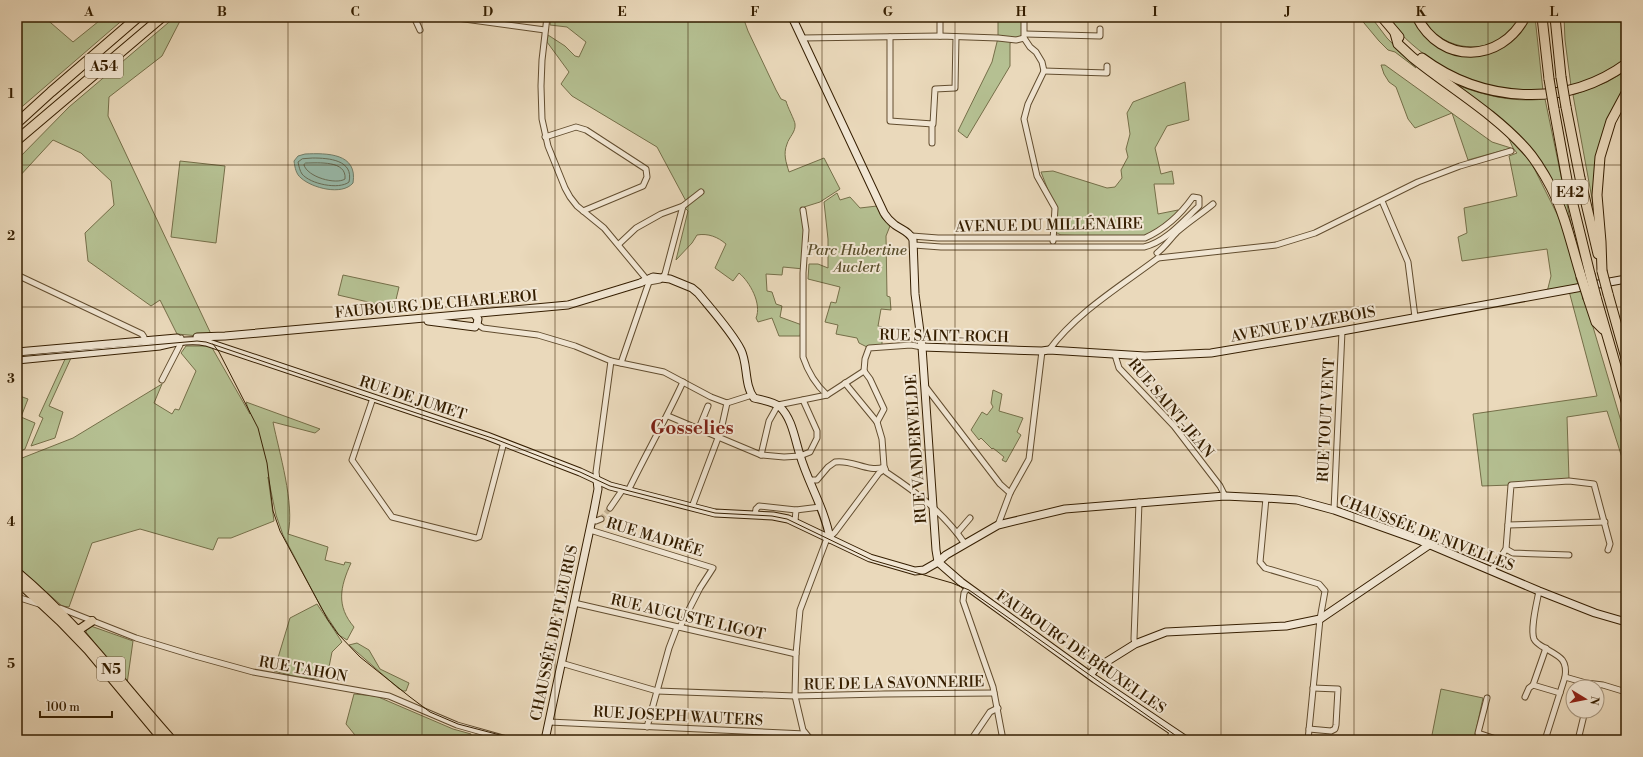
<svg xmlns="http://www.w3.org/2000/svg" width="1643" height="757" viewBox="0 0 1643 757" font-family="'Libre Bodoni',serif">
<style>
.green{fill:#b5c092;stroke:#756f49}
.water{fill:#98bbab;stroke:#707c67}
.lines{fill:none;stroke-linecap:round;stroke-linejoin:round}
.shore{stroke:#666c56;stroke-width:1}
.street-tunnel{stroke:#c6b496;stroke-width:5;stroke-dasharray:5 2.5;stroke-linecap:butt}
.street-casing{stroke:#624d2f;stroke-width:7}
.secondary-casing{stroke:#351e00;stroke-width:9}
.primary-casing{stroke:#351e00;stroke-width:10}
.highway-casing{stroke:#351e00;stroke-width:11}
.street{stroke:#f1e6d3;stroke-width:5}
.secondary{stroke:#f1e6d3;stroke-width:7}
.primary{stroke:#ead9bb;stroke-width:8}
.highway{stroke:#ead9bb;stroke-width:9}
.tram{stroke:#351e00;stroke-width:1}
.highway-bridge-casing{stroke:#351e00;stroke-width:11;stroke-linecap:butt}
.highway-bridge{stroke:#ead9bb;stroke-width:9}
.grid{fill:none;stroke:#351e00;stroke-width:1;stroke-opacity:0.55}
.labels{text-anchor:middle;stroke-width:4;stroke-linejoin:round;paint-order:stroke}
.shield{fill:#f1e6d3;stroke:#6d5a3f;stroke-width:1}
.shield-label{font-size:14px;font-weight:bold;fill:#351e00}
.street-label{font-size:15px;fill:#351e00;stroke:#f1e6d3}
.park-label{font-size:15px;font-style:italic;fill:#5b4f2c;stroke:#f1e6d3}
.district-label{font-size:19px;font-weight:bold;fill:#7a1f14;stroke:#f1e6d3}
.neatline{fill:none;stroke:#351e00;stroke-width:1.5}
.grid-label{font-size:13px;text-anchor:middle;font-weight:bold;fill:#351e00}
</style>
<rect width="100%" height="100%" fill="#ead9bb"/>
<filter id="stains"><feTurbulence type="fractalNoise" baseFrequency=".005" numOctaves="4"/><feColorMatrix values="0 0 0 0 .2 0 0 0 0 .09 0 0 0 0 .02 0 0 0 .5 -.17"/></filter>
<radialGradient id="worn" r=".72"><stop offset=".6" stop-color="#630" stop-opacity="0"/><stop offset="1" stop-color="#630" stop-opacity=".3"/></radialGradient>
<g class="green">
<polygon points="17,17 44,17 73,42 104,17 126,17 17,111"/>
<polygon points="175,17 194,17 180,21 162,56 109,97 108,116 211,334 210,337 177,334 160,300 151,306 88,261 85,233 114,205 111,181 81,153 53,140 17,179 17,160 69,107"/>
<path d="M551,17H743L748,31L776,90L781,99L786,101C787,106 795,121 795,124C796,132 789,137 787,144C783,154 786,162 789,172L824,158L840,189L820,202L804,207L805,224L804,269L783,267L782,275L766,274L767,291L772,292L776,304L782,306L780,317L802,325L800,336H779L772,318L758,322L756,318C762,304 750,282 739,273L733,281L715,268L726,244C718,237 708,233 697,235L692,243L676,260L688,211L683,206L687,203L657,147L572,96L561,84L569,72L547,42L548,35L565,46L575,56L579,57L586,42L567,27L550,25Z"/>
<polygon points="998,17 1024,17 1024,38 1010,43 1010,66 967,138 958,131 992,62 998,38"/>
<polygon points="1359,17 1371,17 1387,38 1416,68 1395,52 1388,50 1379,41"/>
<path d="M1386,17H1415L1434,42L1491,52L1528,17H1535L1543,91C1532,91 1520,92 1509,90C1458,80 1419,58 1386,17Z"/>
<path d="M1422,17H1520C1516,23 1512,30 1507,34C1481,57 1438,48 1422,17Z"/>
<polygon points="1564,17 1626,17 1626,60 1601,75 1571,86 1565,40"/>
<polygon points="1381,65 1385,65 1492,142 1511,148 1468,160 1452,113 1415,128 1408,119 1396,87 1389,82 1384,74"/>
<polygon points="1626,71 1626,89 1606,126 1595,215 1573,95 1607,82"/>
<path d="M1447,81C1478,94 1510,103 1545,99L1575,243L1546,172Z"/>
<polygon points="1185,82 1189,120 1167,126 1155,148 1161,174 1172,171 1174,184 1154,184 1158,214 1178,210 1176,217 1142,238 1061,235 1055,232 1055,208 1041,172 1053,171 1107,188 1115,187 1122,178 1121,170 1128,157 1126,149 1130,134 1127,113 1133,102"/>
<polygon points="1509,139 1531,162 1564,228 1577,267 1576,279 1579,286 1547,292 1551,276 1547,249 1462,261 1458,237 1467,233 1464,208 1517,196 1509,156 1517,153 1513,148"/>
<polygon points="180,161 225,166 216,243 171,237"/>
<polygon points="837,193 840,200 850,197 860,208 877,206 882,218 890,226 886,236 887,296 890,297 891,310 881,309 878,326 882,327 882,346 869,348 859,343 857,338 836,334 838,325 825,322 831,302 836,303 840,287 808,279 809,264 818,264 828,268 828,239 824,202"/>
<polygon points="343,275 399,287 394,308 338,295"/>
<polygon points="1581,290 1585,300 1626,438 1626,470 1607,411 1567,417 1569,479 1511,485 1482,486 1473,414 1597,396 1569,291"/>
<path d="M186,346H211L250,414L246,402L320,429L315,433L273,422C279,452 295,504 288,534L328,547L325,560L344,565L345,562L351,563C340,587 336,606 354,627L347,640L339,635L322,609L283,535L276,515L268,477L274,521L231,538H218L213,550L140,529L92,543L69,607L62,606L17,566V460L73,438L162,384L154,403L172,414L175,409L179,410L196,371L181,353Z"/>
<polygon points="66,357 71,358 49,406 63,412 55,438 31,446 43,418 39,416"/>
<polygon points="993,390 1002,394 999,411 1023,418 1017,432 1021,435 1006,462 1002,460 1004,457 993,448 992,449 981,438 979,440 971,430 982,412 987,415 993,407 991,403"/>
<polygon points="17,395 28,399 21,417 35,423 25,449 17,453"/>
<polygon points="317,604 342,642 332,652 329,667 319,679 297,677 274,671 290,618"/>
<polygon points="88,625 133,641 127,684 86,632"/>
<polygon points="357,643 369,650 380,669 409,683 406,691 403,691 398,688 349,645"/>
<polygon points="1441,689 1483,698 1474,740 1431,740"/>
<polygon points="354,694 376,696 453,729 471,734 470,740 359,740 346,724"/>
</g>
<path class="water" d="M305,154C327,153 358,153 353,183C342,196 312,188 301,178C296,174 295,168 294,161L298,156Z"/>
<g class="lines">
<g class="shore">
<path d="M313,158C329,158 354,160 349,182C339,190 310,184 302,174C300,171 299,167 298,162L302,159Z"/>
<path d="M306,163C318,163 347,160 345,179C336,185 307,177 304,165Z"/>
</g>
<polyline class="street-tunnel" points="601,519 610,508"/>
<defs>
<g id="street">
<polyline points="414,17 420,30"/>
<polyline points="450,17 545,30"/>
<polyline points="547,17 542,60 541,86 542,119 548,146 565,188 570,197 577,206 604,228 648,281"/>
<polyline points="1024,17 1024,38 1030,47 1036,52 1042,62 1044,71"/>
<polyline points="1025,34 1100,36 1100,29"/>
<polyline points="940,36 940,17"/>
<polyline points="890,37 890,121 933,124 935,89 955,88 956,37"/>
<polyline points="802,38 940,36 998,38 1016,40 1024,38"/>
<polyline points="1044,71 1028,104 1024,119 1037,176 1055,208 1053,241"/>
<polyline points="1044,71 1107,73 1107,66"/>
<polyline points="545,137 576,127 586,130 646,169 647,177 643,186 583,211"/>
<polyline points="932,143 932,124"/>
<polyline points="1382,201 1408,262 1415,317"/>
<path d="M803,210L806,230L803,273V357C808,372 815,384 827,395"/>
<path d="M912,236L938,238H1145C1165,229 1181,214 1193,197L1199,198V206C1183,221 1166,242 1144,247H941L914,245"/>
<polyline points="619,244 636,228 661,214 683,206 701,192"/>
<path d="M1157,253C1165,247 1170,239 1177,232C1188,222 1201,214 1213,204"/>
<polyline points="1158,258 1276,245 1315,233 1418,182 1460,166 1511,151"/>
<polyline points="17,275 142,334 144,337 145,344"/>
<polyline points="649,282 660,280 665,274 683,206"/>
<polyline points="477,324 483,328 538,335 575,346 611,361 664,372 711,397 727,403"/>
<path d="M1049,350C1077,312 1121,286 1158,258"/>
<polyline points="1115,355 1119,368 1174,426 1220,486 1225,496"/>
<polyline points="621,363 649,282"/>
<polyline points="864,371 865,359 869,348 911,345 922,347"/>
<polyline points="864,371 870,379 884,409 877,422"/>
<polyline points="162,380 180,345 181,338"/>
<path d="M845,383L877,422L882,439L884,466L886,472C916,492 944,513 965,544"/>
<polyline points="925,386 1000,484 1010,493"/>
<polyline points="373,398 352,460 392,517 476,538 479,537 504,442"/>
<polyline points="727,403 752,395"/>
<polyline points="668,416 761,455 784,457 800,456 810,452 817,438 817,431 803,400"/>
<polyline points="699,428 708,406"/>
<polyline points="761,455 769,421 778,405 827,395 864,371"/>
<polyline points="597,480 596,472 611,361"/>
<path d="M810,480H817L828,467L835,462C852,459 868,473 884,467"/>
<path d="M628,491C646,454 666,419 683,382"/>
<polyline points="1266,498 1260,562 1265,568 1319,584 1325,591 1320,619 1308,740"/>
<polyline points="692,507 721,430 727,403"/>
<polyline points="610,508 623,489"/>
<polyline points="796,510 820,507"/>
<polyline points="1334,510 1342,331"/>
<polyline points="755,515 756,509 759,506 796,510 795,521"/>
<polyline points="592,520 596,521 601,519"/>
<polyline points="998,525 1010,493 1029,459 1042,351"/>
<polyline points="1508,525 1605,522"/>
<polyline points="590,530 713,568 700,588 680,627"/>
<polyline points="957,533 970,518"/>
<polyline points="1506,549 1513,553 1569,555"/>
<polyline points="1491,571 1506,549 1511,485 1569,481 1594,484 1610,544 1608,550"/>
<polyline points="968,587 964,593 963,601 993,687 1003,740"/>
<path d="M1539,591C1537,602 1530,629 1534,639C1536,643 1540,645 1543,647C1558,656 1568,658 1565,677L1545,740"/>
<polyline points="17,597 39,604"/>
<polyline points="574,603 796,654"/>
<polyline points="60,608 136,638 195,656 253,672 389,696 457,725 510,740"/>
<polyline points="1135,644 1134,639 1139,502"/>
<polyline points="1546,648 1533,685 1560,693"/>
<polyline points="561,663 657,691 795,696 883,694 994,693"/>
<polyline points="1565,677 1586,683 1603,685 1626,692"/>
<polyline points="1525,697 1529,688 1533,685"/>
<polyline points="1487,698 1478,733 1499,740"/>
<polyline points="549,722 805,734"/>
<polyline points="647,727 669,648 677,627"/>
<polyline points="1309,729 1331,731 1335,729 1336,725 1338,689 1313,688"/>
<polyline points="1546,737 1556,740"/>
<polyline points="811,740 803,730 795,696 796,654 800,610 826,541 835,532 879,473 885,469"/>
<polyline points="971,740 990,712 998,708"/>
<polyline points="1169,740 1172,732"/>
<polyline points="1578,740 1585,711"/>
</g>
<g id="secondary">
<path d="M792,17L884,213C887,218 891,222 895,225C902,230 910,232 913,240L915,294L922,347L936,550L938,562L961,582L1095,679L1186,740"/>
<polyline points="428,321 475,327 477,324 478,319 475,315"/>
<path d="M197,337L225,336L568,305L640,283L653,277L670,279L692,288L698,293C711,309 732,332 741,350C748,364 744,385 754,398C762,400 775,402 780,407C792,418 795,440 800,455C808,483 825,509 830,539"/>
<polyline points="922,347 1042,351 1049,350 1145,356 1211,353 1342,331 1626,279"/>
<polyline points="17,352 177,338"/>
<path d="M17,360L160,346C174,342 192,339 206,342L487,436L580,472L610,486L715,513L773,516L788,519L870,558L915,571L924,570L938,562L946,555L965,544L998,525L1065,509L1225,496L1266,498L1297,500L1334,510L1421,541L1539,591L1595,613L1626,622"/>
<polyline points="1090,675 1095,669 1135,644 1166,632 1286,626 1320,619 1429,545"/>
<polyline points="545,740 594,510 598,489 597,480"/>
</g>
<g id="primary">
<path d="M17,572C76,621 121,683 172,740"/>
<polyline points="17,581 60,621 88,650 163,740"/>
<polyline points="73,629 80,629 92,621"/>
</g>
<g id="highway">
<polyline points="1382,17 1399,37"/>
<path d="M1417,17C1441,65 1501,63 1525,17"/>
<polyline points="1542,17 1549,79"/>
<polyline points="1555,17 1561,77"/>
<path d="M1395,33L1398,44L1412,57C1449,87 1494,113 1526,149C1536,160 1544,174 1551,187C1565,214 1572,247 1581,276"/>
<path d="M1422,58C1481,102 1564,109 1626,64"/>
<polyline points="1566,107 1580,178 1598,254"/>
<polyline points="1554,109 1567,180 1590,274"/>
<polyline points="17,123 51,92 138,17"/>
<polyline points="17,140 162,17"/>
<polyline points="1602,271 1601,242 1597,195 1600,157 1611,121 1626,93"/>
<polyline points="1608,294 1626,358"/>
<polyline points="1596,297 1626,401"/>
<polyline points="1588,298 1596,322 1603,329"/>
</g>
</defs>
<use href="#street" class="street-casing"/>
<use href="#secondary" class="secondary-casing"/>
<use href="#primary" class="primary-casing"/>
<use href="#highway" class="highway-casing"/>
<use href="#street" class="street"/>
<use href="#secondary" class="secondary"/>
<use href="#primary" class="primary"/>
<use href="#highway" class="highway"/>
<g class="tram">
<polyline points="213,344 219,352 258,428 267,463 273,511 280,531 328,620 338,634 360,657 410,697 430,712 458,724 519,740"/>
<polyline points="17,357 197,341 206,342 359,394 495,439 580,472 610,486 715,513 772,516 787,519 872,560 952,583 969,590 1182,740"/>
</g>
<defs>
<g id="highway-bridge">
<polyline points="1561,77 1566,107"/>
<polyline points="1549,79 1554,109"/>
<polyline points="1602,271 1608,294"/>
<polyline points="1590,274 1596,297"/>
<polyline points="1581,276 1588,298"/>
</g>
</defs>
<use href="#highway-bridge" class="highway-bridge-casing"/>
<use href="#highway-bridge" class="highway-bridge"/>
</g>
<path class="grid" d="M155,17V740M288,17V740M422,17V740M555,17V740M688,17V740M822,17V740M955,17V740M1088,17V740M1221,17V740M1354,17V740M1488,17V740M17,165H1626M17,307H1626M17,450H1626M17,592H1626"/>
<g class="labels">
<g class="shield">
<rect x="85" y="54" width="38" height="24" rx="3"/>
<rect x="1552" y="180" width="36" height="24" rx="3"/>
<rect x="97" y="657" width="28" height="24" rx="3"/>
</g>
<g class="shield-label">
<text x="104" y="71">A54</text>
<text x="1570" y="197">E42</text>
<text x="111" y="674">N5</text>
</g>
<g class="street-label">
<text transform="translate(1049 225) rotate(-1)" y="5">AVENUE DU MILLÉNAIRE</text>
<text transform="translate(436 304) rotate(-5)" y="5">FAUBOURG DE CHARLEROI</text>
<text transform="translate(1303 324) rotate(-10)" y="5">AVENUE D'AZEBOIS</text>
<text transform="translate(944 336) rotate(1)" y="5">RUE SAINT-ROCH</text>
<text transform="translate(413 398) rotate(18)" y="5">RUE DE JUMET</text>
<text transform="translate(1171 408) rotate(50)" y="5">RUE SAINT-JEAN</text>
<text transform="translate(1326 420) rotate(-87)" y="5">RUE TOUT VENT</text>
<text transform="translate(916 449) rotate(-94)" y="5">RUE VANDERVELDE</text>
<text transform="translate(1427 533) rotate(21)" y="5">CHAUSSÉE DE NIVELLES</text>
<text transform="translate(655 537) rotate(17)" y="5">RUE MADRÉE</text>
<text transform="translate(688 617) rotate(13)" y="5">RUE AUGUSTE LIGOT</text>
<text transform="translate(554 633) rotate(-78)" y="5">CHAUSSÉE DE FLEURUS</text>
<text transform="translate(1081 652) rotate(35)" y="5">FAUBOURG DE BRUXELLES</text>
<text transform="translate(303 669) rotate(10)" y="5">RUE TAHON</text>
<text transform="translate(894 683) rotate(-1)" y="5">RUE DE LA SAVONNERIE</text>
<text transform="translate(678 716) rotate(3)" y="5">RUE JOSEPH WAUTERS</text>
</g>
<g class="park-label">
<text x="857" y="255">Parc Hubertine<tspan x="857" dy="17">Auclert</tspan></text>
</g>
<g class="district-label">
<text x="692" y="434">Gosselies</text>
</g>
</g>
<rect width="1643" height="757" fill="none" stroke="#ead9bb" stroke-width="44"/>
<g transform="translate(1585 699) rotate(100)"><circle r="19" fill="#f1e6d3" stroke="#a6967f"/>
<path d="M0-3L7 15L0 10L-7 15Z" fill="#8f2418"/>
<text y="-6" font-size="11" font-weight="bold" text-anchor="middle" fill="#351e00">N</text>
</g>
<path d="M40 711v6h72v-6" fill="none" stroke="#351e00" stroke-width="2"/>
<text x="46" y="711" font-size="12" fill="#351e00" stroke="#f1e6d3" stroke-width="3" paint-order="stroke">100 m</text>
<rect x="22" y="22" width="1599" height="713" class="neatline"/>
<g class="grid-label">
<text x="89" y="16">A</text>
<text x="222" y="16">B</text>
<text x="355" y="16">C</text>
<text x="488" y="16">D</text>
<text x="622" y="16">E</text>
<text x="755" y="16">F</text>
<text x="888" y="16">G</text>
<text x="1021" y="16">H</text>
<text x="1155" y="16">I</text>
<text x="1288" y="16">J</text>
<text x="1421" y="16">K</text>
<text x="1554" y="16">L</text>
<text x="11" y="98">1</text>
<text x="11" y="240">2</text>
<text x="11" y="383">3</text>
<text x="11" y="526">4</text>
<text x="11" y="668">5</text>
</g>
<rect width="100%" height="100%" filter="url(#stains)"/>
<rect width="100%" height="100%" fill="url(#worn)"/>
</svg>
